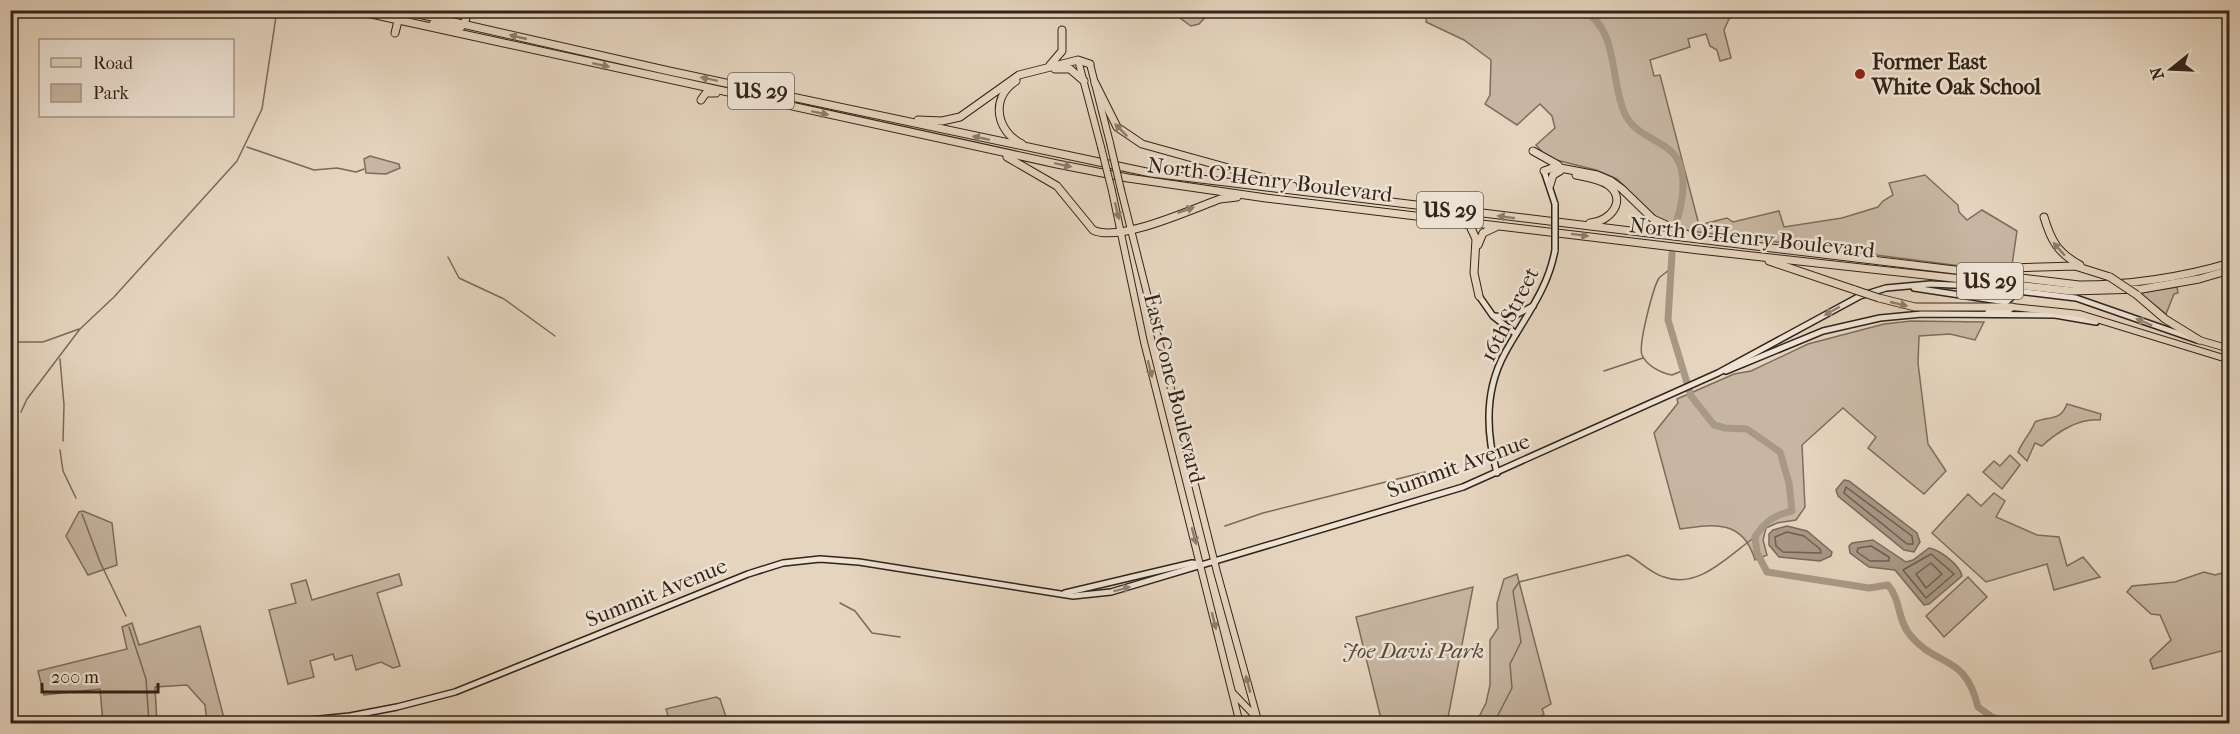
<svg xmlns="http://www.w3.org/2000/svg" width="2240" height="734" viewBox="0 0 2240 734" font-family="'IM FELL French Canon',serif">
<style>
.green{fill:#c7b6a2;stroke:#7c6d5d;stroke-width:1.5}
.water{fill:#a89886;stroke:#796a5a;stroke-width:1.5}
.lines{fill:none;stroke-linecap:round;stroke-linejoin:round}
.shore{stroke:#6d5e4f;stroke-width:1.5}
.stream{stroke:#796a5a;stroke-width:1.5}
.river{stroke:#a89886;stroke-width:7}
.secondary-casing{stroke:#322418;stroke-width:8}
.primary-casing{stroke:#322418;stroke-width:8}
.highway-casing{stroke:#322418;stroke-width:9}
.secondary{stroke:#eee3d5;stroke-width:5}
.primary{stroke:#e5d4be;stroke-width:6}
.highway{stroke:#e5d4be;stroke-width:7}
.secondary-bridge-casing{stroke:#322418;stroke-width:8;stroke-linecap:butt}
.primary-bridge-casing{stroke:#322418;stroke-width:8;stroke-linecap:butt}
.highway-bridge-casing{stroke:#322418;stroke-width:9;stroke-linecap:butt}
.secondary-bridge{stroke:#eee3d5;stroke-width:5}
.primary-bridge{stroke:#e5d4be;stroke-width:6}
.highway-bridge{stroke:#e5d4be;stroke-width:7}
.oneway{fill:#8c7c6b}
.oneway2{fill:#908476}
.poi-dot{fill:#8f2418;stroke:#eee3d5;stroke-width:2}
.labels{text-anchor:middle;stroke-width:5;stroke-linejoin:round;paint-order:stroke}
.shield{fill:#eee3d5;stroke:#6a5d51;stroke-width:1.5}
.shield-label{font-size:21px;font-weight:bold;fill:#322418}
.poi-label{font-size:22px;font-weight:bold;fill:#322418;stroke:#eee3d5;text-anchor:start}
.street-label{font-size:22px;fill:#322418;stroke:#eee3d5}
.park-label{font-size:22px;font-style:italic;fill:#57483a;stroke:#eee3d5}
</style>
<rect width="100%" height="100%" fill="#e5d4be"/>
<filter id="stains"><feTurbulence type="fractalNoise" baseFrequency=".00333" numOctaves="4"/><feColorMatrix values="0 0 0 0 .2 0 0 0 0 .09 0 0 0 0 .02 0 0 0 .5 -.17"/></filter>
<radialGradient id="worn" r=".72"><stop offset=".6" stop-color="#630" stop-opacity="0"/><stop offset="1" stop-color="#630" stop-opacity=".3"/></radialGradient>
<g class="green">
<polygon points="1427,10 1733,11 1735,15 1729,19 1724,30 1731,58 1720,61 1717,50 1710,46 1706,34 1688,39 1690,47 1650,60 1654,76 1660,75 1699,225 1727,218 1733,222 1779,211 1784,227 1842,218 1878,207 1883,201 1893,195 1889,183 1925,175 1958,205 1959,212 1967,220 1982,210 2017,231 2012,265 1961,266 1683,230 1652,215 1617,179 1596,170 1548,158 1536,145 1555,128 1552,116 1540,104 1517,125 1485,104 1490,95 1491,60 1464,40 1426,22"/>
<polygon points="1170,11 1211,11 1199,24 1191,26"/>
<polygon points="370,156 399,164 400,168 386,174 366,173 364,159"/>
<polygon points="2177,287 2178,293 2174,294 2166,314 2139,293"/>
<path d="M1911,321L1984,322L1975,340L1950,334L1919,336L1918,363L1928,444L1946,471L1924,494L1868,448L1876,437L1843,408L1802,445L1805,507L1796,520L1777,523L1766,528L1763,540L1767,555L1755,560C1743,519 1714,524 1680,529L1654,433L1678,403L1677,399L1734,374L1751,371L1808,344L1884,324Z"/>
<path d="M2067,404L2101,414L2100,420C2079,418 2057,432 2042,446L2035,443L2027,461L2018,452C2023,440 2031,433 2035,422C2049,416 2061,421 2067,404Z"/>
<polygon points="2010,455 2020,465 2002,489 1983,472 1994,461 2000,466"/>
<polygon points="1994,493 2005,501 1996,517 2037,535 2059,537 2067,566 2083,557 2100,577 2054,590 2047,564 1986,582 1932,533 1968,494 1981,506"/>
<polygon points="83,511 112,523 117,565 88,575 66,536 79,512"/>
<polygon points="2229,571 2229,649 2153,669 2150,660 2171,640 2160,615 2151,614 2127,592 2132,586 2175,582 2204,572 2215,575"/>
<polygon points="399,574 402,585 377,593 400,666 393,668 381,662 356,670 352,655 335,660 333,654 310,661 314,677 288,684 269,610 296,603 291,584 306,580 312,600"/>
<polygon points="1517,574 1551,704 1542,709 1544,714 1531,723 1476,723 1486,703 1490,685 1490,640 1498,628 1497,603 1504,579"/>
<polygon points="1968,577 1987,597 1944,637 1926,616"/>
<polygon points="1473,587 1447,723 1382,723 1356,617"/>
<polygon points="132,623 139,645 200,626 225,722 207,723 205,705 187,685 155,687 157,723 103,723 100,689 44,695 38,671 127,649 122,627"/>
<polygon points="716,697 720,699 728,723 670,722 666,709"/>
</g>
<g class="water">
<polygon points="1844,480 1849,481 1917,533 1920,542 1914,552 1904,550 1838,496 1836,490"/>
<polygon points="1787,526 1807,531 1832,552 1831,556 1820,561 1779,557 1769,545 1769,534 1773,530"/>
<path d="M1873,540L1906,562L1913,560L1929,548C1940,550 1960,565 1962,576L1929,604L1924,605L1895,570L1869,567L1850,553L1849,546L1852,543Z"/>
</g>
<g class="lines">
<g class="shore">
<polygon points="1846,487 1912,536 1913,544 1907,544 1844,493"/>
<polygon points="1787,532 1804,536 1820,549 1821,553 1783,552 1776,546 1775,537"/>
<polygon points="1871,546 1889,557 1889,561 1870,561 1857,552 1858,548"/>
<polygon points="1931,554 1954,574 1926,598 1903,570"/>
<polygon points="1931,563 1942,574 1926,588 1916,574"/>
</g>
<g class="stream">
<polyline points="247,147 314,170 337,168 356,172 364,169"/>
<polyline points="448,257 459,278 504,299 555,336"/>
<path d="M1670,269C1667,272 1662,275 1659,278C1653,288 1638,345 1642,355C1647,366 1661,373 1672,375L1682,371"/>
<polyline points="10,342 43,342 79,329"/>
<polyline points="60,359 64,405 63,441"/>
<polyline points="1604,371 1643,358"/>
<polyline points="21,412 27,399 80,329 114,297 237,161 262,109 277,10"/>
<polyline points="60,450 63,471 76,498"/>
<polyline points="82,514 100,562 126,616"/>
<polyline points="1225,526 1263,513 1425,472"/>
<polyline points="840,603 855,611 872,633 900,637"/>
<polyline points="129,627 146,679 149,723"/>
<path d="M1500,724L1497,717L1512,688L1510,664L1521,642L1513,591L1519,582L1628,555C1640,561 1650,573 1664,577C1699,590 1729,555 1755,537"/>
</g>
<g class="river">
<polyline points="1515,10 1555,13 1559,10"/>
<path d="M1582,10C1620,29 1609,82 1626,116C1639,141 1674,140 1681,168C1686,189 1681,207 1675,227"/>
<path d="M1672,254L1668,320L1691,396L1714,425L1725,428L1747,429L1780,452L1789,483L1792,511C1774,515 1765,522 1755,537L1757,553L1767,572L1869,588L1888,585C1901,600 1897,619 1910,635C1937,668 1965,653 1978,707L1992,717L2011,724"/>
</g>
<defs>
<g id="secondary">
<polyline points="1544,171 1555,204"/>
<polyline points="1914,288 2006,302 2014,295"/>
<polyline points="1479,296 1493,316 1516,334"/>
<polyline points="1988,312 2008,312 2012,307"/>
<polyline points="1495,316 1510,318 1533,306"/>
<polyline points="1726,371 1823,331 1880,318 1922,314 2055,315 2096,322"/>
<path d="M1497,473C1486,433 1484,391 1505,353C1524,318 1548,290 1555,250"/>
<polyline points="1065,593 1192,563 1201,564"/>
<polyline points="269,724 350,716 397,707 455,692 748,574 783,563 820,559 859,562 1073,596 1111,592 1463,487 1718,373 1860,296 1886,288 1930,284 1976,286 2076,298 2197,340"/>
</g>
<g id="primary">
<polyline points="1078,60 1101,147"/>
<polyline points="1090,64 1110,143"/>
<polyline points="1121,190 1217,572 1259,724"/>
<polyline points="1112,191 1144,342 1240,724"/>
<polyline points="2012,307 2080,314 2230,360"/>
<polyline points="2199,340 2230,349"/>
<polyline points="1232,692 1254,715"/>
</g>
<g id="highway">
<polyline points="353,10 1057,164 1128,178 1266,198 1699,250 2071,291 2142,289 2199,279 2230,270"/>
<path d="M401,10L669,71L1151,173L2079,285C2131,285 2179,278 2230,263"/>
<polyline points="433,24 461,27"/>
<polyline points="464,24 468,12"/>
<polyline points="395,33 398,21"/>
<polyline points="1050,65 1062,51 1062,30"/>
<polyline points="1055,69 1070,69 1084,81"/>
<path d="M1016,81C990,98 996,131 1022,144"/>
<polyline points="1095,83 1117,127 1142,144 1293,186"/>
<polyline points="701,100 706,93 716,93"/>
<polyline points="918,120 942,121 960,117 1019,75 1078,60 1090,64"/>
<polyline points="1533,151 1558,165"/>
<path d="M1007,157L1057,186L1093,230C1119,243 1192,209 1220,199L1237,197"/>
<polyline points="1544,171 1555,167 1597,175 1611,181 1622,189 1653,219 1688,235"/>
<path d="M1576,175C1586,177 1600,179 1608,185C1628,200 1610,222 1590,223"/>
<polyline points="1550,185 1553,175 1560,171"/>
<path d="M2044,217C2051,241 2058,253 2080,265"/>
<polyline points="1462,222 1470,226 1476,239 1474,273 1479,296"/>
<polyline points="1478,245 1483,233 1496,227"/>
<polyline points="1769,261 1855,290"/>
<polyline points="1981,269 2075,266 2110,277"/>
<polyline points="2137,295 2165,319 2199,340"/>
<polyline points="1879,298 1915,307 2012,307"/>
</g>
</defs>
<use href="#secondary" class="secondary-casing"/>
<use href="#primary" class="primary-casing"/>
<use href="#highway" class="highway-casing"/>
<use href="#secondary" class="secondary"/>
<use href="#primary" class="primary"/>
<use href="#highway" class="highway"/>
<defs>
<polyline id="secondary-bridge" points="1555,204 1555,250"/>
<g id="primary-bridge">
<polyline points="1110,143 1121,190"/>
<polyline points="1101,147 1112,191"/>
</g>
<g id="highway-bridge">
<polyline points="2110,277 2137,295"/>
<polyline points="1855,290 1879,298"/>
</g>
</defs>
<use href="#secondary-bridge" class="secondary-bridge-casing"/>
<use href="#primary-bridge" class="primary-bridge-casing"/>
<use href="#highway-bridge" class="highway-bridge-casing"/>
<use href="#secondary-bridge" class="secondary-bridge"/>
<use href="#primary-bridge" class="primary-bridge"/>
<use href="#highway-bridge" class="highway-bridge"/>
</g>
<defs><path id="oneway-solid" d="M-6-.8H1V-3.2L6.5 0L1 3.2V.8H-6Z" transform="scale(1.5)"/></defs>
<g class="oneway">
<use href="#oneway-solid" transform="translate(518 37) rotate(-167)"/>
<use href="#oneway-solid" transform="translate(601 65) rotate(12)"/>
<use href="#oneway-solid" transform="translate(709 79) rotate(-168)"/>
<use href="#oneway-solid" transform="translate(820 113) rotate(12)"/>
<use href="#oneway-solid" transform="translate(1121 130) rotate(-134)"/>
<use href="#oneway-solid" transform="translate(981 138) rotate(-168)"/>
<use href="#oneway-solid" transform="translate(1063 165) rotate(12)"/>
<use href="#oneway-solid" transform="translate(1186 210) rotate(-19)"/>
<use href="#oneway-solid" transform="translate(1117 211) rotate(77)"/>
<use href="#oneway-solid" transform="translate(1506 217) rotate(-173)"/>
<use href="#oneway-solid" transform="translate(1580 235) rotate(7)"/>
<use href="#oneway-solid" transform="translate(2059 249) rotate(-131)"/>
<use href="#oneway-solid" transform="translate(1899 304) rotate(13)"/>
<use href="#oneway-solid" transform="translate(1150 369) rotate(76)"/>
<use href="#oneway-solid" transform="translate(1194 536) rotate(75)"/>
<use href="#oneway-solid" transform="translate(1214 621) rotate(76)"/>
<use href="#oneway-solid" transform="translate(1248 684) rotate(-105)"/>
</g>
<g class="oneway2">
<use href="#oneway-solid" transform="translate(1832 311) rotate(151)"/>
<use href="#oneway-solid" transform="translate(2144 322) rotate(-157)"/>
<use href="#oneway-solid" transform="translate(1122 589) rotate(-15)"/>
</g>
<circle class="poi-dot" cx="1860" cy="74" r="6"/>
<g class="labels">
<g class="shield">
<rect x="728" y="73" width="66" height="36" rx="4.5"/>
<rect x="1417" y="192" width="66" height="36" rx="4.5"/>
<rect x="1957" y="263" width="66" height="36" rx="4.5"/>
</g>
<g class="shield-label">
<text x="761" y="98">US 29</text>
<text x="1450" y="217">US 29</text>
<text x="1990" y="288">US 29</text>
</g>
<g class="poi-label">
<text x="1872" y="69">Former East<tspan x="1872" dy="25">White Oak School</tspan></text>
</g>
<g class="street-label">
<text transform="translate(1270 179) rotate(7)" y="8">North O'Henry Boulevard</text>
<text transform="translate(1752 237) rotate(6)" y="8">North O'Henry Boulevard</text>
<text transform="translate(1509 314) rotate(-63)" y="8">16th Street</text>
<text transform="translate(1175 388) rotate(76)" y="8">East Cone Boulevard</text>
<text transform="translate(1458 465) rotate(-20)" y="8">Summit Avenue</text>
<text transform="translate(656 592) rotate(-22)" y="8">Summit Avenue</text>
</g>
<g class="park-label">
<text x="1413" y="658">Joe Davis Park</text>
</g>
</g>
<rect width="2240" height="734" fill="none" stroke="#e5d4be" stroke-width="36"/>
<rect x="12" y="12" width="2216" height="710" fill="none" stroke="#322418" stroke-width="3"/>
<rect x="18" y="18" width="2204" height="698" fill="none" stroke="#322418" stroke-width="1.5"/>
<rect x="39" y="39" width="195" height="78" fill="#eee3d5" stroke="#a39789" stroke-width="1.5"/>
<rect x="51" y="58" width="30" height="9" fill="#e5d4be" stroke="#a39789" stroke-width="1.5"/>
<text x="93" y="69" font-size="18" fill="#322418">Road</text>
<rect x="51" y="84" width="30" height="18" fill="#c7b6a2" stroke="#a39789" stroke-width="1.5"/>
<text x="93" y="99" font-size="18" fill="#322418">Park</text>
<g transform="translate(2171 69) rotate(252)" stroke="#eee3d5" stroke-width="4.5" paint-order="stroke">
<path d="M0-4.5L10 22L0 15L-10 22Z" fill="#322418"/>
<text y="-9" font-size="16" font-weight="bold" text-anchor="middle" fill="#322418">N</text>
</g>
<path d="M42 683v9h116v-9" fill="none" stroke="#322418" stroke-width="3"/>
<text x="51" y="683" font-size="18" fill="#322418" stroke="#eee3d5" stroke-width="4.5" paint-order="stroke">200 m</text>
<rect width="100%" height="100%" filter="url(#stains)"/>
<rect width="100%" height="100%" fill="url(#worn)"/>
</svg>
